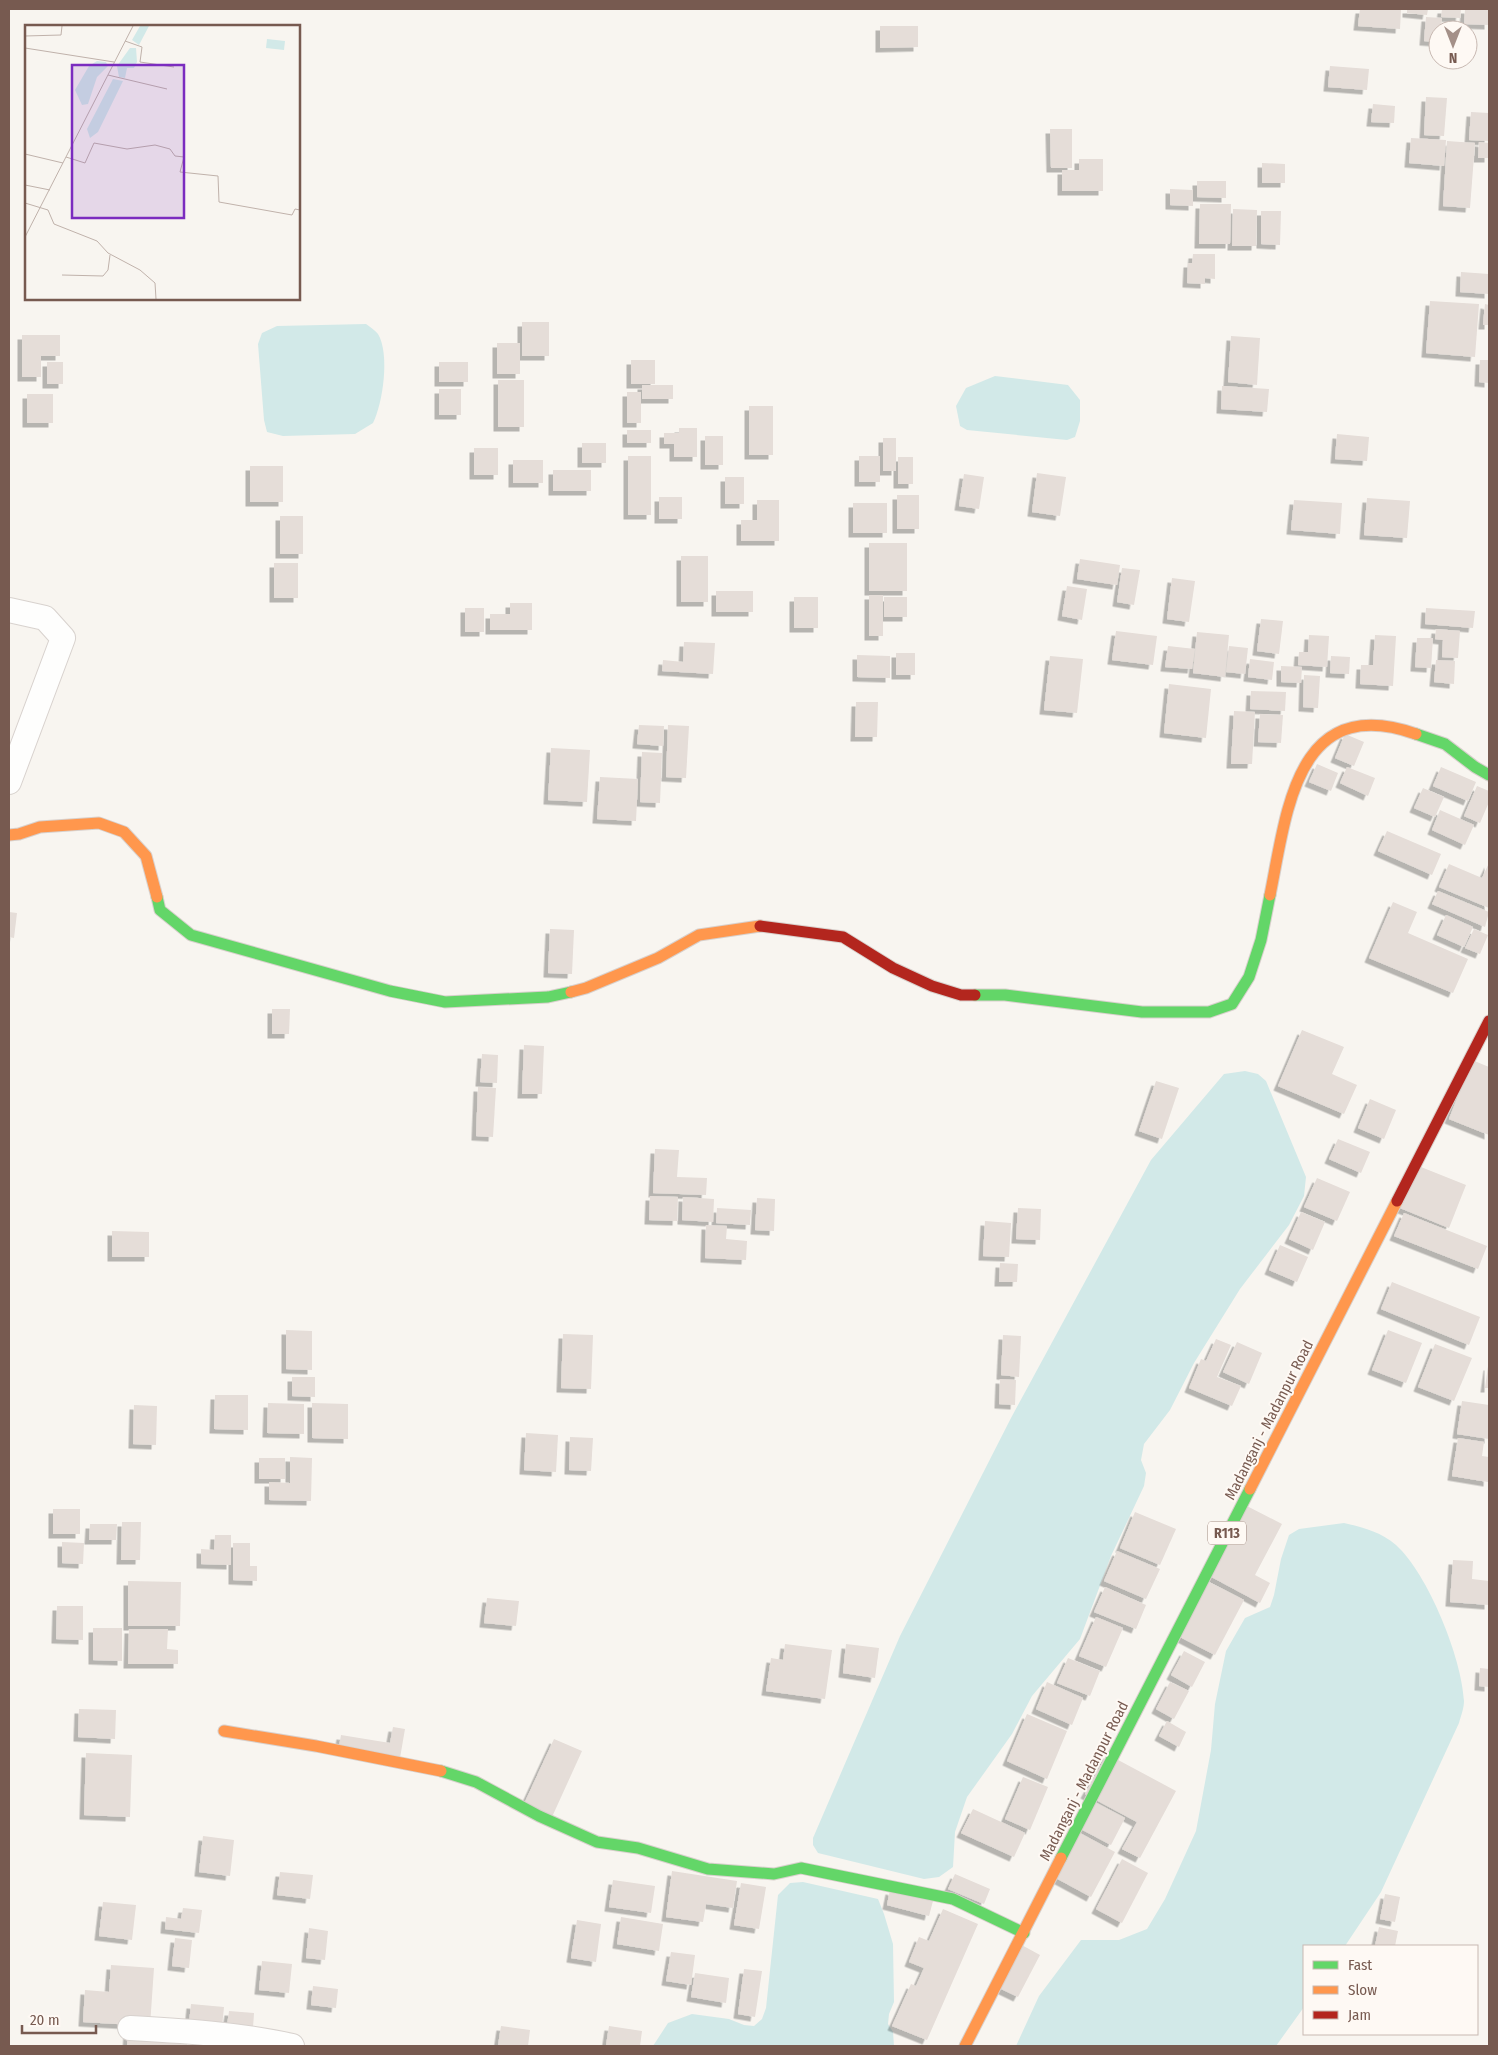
<svg xmlns="http://www.w3.org/2000/svg" width="1498" height="2055" viewBox="0 0 1498 2055" font-family="'Fira Sans Condensed',sans-serif">
<style>
.water{fill:#d2e9e8}
.building{fill:#e5ddd8;filter:url(#shadow)}
.lines{fill:none;stroke-linecap:round;stroke-linejoin:round}
.street-casing{stroke:#d8d2ce;stroke-width:26}
.fast-casing{stroke:#d8d0cc;stroke-width:13}
.slow-casing{stroke:#d8d0cc;stroke-width:13}
.jam-casing{stroke:#d8d0cc;stroke-width:13}
.street{stroke:#fefefd;stroke-width:24}
.fast{stroke:#63d668;stroke-width:11}
.slow{stroke:#ff974d;stroke-width:11}
.jam{stroke:#b3261e;stroke-width:11}
.labels{text-anchor:middle;stroke-width:4;stroke-linejoin:round;paint-order:stroke}
.shield{fill:#fef9f4;stroke:#a08a81;stroke-width:1}
.shield-label{font-size:14px;font-weight:bold;fill:#775a50}
.street-label{font-size:15px;fill:#775a50;stroke:#fef9f4}
.inset-road{fill:none;stroke:#c0b2ab;stroke-width:1}
.view{fill:#7b2cbf;fill-opacity:0.15;stroke:#7b2cbf;stroke-width:2.5}
.inset-edge{fill:none;stroke:#775a50;stroke-width:2.5}
</style>
<defs>
<filter id="shadow"><feDropShadow dx="-4.5" dy="4.5" stdDeviation="0" flood-color="#0004"/></filter>
</defs>
<rect width="100%" height="100%" fill="#f8f5f0"/>
<g class="water">
<path d="M366,324C370,327 375,330 378,334C390,354 383,403 373,423L355,434L283,436L267,432L264,420L258,344L262,333L277,326Z"/>
<polygon points="995,376 1068,385 1080,400 1080,421 1075,437 1067,440 967,430 960,426 956,406 966,388"/>
<polygon points="1245,1071 1258,1074 1266,1081 1306,1177 1304,1196 1289,1225 1240,1289 1194,1363 1170,1410 1144,1444 1141,1460 1146,1473 1144,1486 1111,1556 1080,1639 1032,1696 1012,1734 967,1797 955,1832 953,1867 939,1877 924,1879 818,1853 813,1845 813,1838 900,1636 1011,1418 1151,1160 1224,1074"/>
<path d="M1344,1523C1362,1527 1381,1532 1396,1545C1428,1574 1462,1658 1464,1701C1464,1708 1461,1716 1459,1723L1381,1892L1345,1946H1304V2007L1276,2046H1016L1039,1996L1081,1940H1119L1147,1929L1165,1899L1196,1831L1211,1750L1215,1704L1226,1651L1245,1618L1270,1607L1274,1595L1281,1559L1289,1535L1299,1529Z"/>
<polygon points="803,1882 878,1899 884,1914 893,1944 894,2002 889,2014 888,2024 893,2032 894,2046 653,2046 668,2023 692,2014 729,2019 744,2025 754,2026 762,2019 766,2008 778,1895 790,1883"/>
</g>
<g class="building">
<polygon points="1360,9 1401,9 1400,29 1358,26"/>
<polygon points="1407,9 1428,9 1427,15 1407,13"/>
<polygon points="1442,9 1461,9 1460,18 1441,17"/>
<polygon points="1465,9 1489,10 1489,25 1464,24"/>
<polygon points="1426,17 1442,18 1441,30 1438,30 1438,42 1424,41"/>
<polygon points="1442,25 1464,27 1463,30 1442,30"/>
<polygon points="880,26 918,26 918,47 880,48"/>
<polygon points="1330,66 1369,69 1367,90 1328,87"/>
<polygon points="1426,97 1447,98 1444,136 1424,135"/>
<polygon points="1373,104 1395,106 1394,123 1371,122"/>
<polygon points="1471,112 1489,113 1489,141 1469,140"/>
<polygon points="1050,129 1072,129 1072,168 1051,168"/>
<polygon points="1411,138 1446,140 1444,166 1409,163"/>
<polygon points="1447,141 1475,143 1470,208 1443,206"/>
<polygon points="1479,142 1489,143 1489,158 1478,158"/>
<polygon points="1079,159 1103,159 1103,191 1062,191 1062,170 1079,170"/>
<polygon points="1262,163 1285,164 1285,183 1262,183"/>
<polygon points="1197,181 1226,181 1226,198 1197,197"/>
<polygon points="1170,189 1193,190 1193,206 1170,205"/>
<polygon points="1200,204 1231,204 1230,244 1199,244"/>
<polygon points="1233,209 1257,210 1256,246 1232,246"/>
<polygon points="1261,211 1281,211 1280,245 1261,244"/>
<polygon points="1193,254 1215,254 1215,279 1205,278 1205,284 1187,283 1188,263 1192,263"/>
<polygon points="1461,272 1489,274 1489,294 1460,292"/>
<polygon points="1430,301 1479,304 1475,357 1426,353"/>
<polygon points="1485,304 1489,305 1489,325 1483,325"/>
<rect x="522" y="322" width="27" height="34"/>
<polygon points="22,335 60,335 60,356 41,356 41,377 22,377"/>
<polygon points="1231,336 1260,338 1257,385 1228,382"/>
<rect x="497" y="343" width="23" height="31"/>
<rect x="631" y="360" width="24" height="24"/>
<polygon points="1480,360 1489,360 1489,383 1479,382"/>
<rect x="47" y="362" width="16" height="22"/>
<rect x="439" y="362" width="29" height="20"/>
<rect x="498" y="380" width="26" height="47"/>
<rect x="642" y="385" width="31" height="14"/>
<polygon points="1222,386 1269,389 1267,412 1221,409"/>
<rect x="439" y="389" width="22" height="26"/>
<rect x="627" y="392" width="14" height="31"/>
<rect x="27" y="394" width="26" height="29"/>
<rect x="749" y="406" width="24" height="49"/>
<polygon points="679,428 697,428 697,457 674,457 674,444 664,444 664,433 679,433"/>
<rect x="627" y="430" width="24" height="13"/>
<polygon points="1337,434 1369,437 1367,461 1335,459"/>
<rect x="705" y="436" width="18" height="29"/>
<rect x="883" y="438" width="13" height="33"/>
<rect x="582" y="443" width="24" height="20"/>
<rect x="474" y="448" width="24" height="27"/>
<rect x="628" y="456" width="23" height="59"/>
<rect x="859" y="456" width="21" height="26"/>
<rect x="898" y="457" width="15" height="27"/>
<rect x="513" y="460" width="30" height="23"/>
<rect x="250" y="466" width="33" height="36"/>
<rect x="553" y="470" width="38" height="21"/>
<polygon points="1037,473 1066,477 1060,516 1032,512"/>
<polygon points="964,474 984,477 979,509 959,506"/>
<rect x="725" y="477" width="19" height="27"/>
<rect x="897" y="495" width="22" height="34"/>
<rect x="659" y="497" width="23" height="22"/>
<polygon points="1367,498 1410,501 1407,538 1364,535"/>
<polygon points="757,500 779,500 779,541 741,541 741,520 757,520"/>
<polygon points="1294,500 1342,503 1340,534 1291,530"/>
<rect x="853" y="503" width="34" height="30"/>
<rect x="280" y="516" width="23" height="38"/>
<rect x="869" y="543" width="38" height="48"/>
<rect x="681" y="556" width="27" height="46"/>
<polygon points="1080,559 1120,565 1117,585 1077,579"/>
<rect x="274" y="563" width="24" height="35"/>
<polygon points="1122,568 1140,570 1134,605 1117,602"/>
<polygon points="1172,578 1195,581 1189,622 1167,619"/>
<polygon points="1067,586 1087,589 1082,620 1062,616"/>
<rect x="716" y="591" width="37" height="21"/>
<rect x="869" y="595" width="14" height="41"/>
<rect x="794" y="597" width="24" height="31"/>
<rect x="884" y="597" width="23" height="20"/>
<polygon points="510,603 532,603 532,630 490,630 490,614 510,614"/>
<rect x="465" y="608" width="19" height="24"/>
<polygon points="1426,608 1475,611 1473,628 1425,624"/>
<polygon points="1261,619 1283,621 1279,654 1257,651"/>
<polygon points="1436,629 1460,631 1458,658 1442,657 1443,640 1435,639"/>
<polygon points="1116,631 1157,636 1153,665 1112,660"/>
<polygon points="1197,632 1229,635 1225,677 1193,673"/>
<polygon points="1309,635 1329,636 1327,667 1298,665 1299,652 1308,652"/>
<polygon points="1375,635 1396,636 1393,686 1360,684 1361,665 1373,665"/>
<polygon points="1417,638 1433,638 1431,668 1415,667"/>
<polygon points="684,642 715,643 713,674 662,671 663,660 683,662"/>
<polygon points="1168,646 1195,649 1192,669 1165,667"/>
<polygon points="1229,646 1248,648 1245,674 1226,672"/>
<rect x="896" y="653" width="19" height="22"/>
<polygon points="857,655 890,656 890,678 857,677"/>
<polygon points="1050,656 1083,659 1077,713 1044,710"/>
<polygon points="1331,656 1350,657 1349,674 1330,673"/>
<polygon points="1250,659 1274,662 1272,680 1248,677"/>
<polygon points="1436,660 1455,661 1454,684 1434,682"/>
<polygon points="1281,666 1302,667 1301,683 1281,682"/>
<polygon points="1304,675 1320,676 1318,708 1303,707"/>
<polygon points="1169,684 1211,689 1206,738 1164,733"/>
<polygon points="1251,691 1286,692 1285,711 1250,709"/>
<polygon points="856,702 878,702 877,737 855,737"/>
<polygon points="1234,711 1255,712 1252,764 1231,764"/>
<polygon points="1260,714 1283,715 1281,743 1258,742"/>
<polygon points="639,725 664,726 663,746 637,744"/>
<polygon points="668,725 689,726 686,778 666,777"/>
<polygon points="1345,734 1364,742 1354,766 1335,758"/>
<polygon points="551,748 590,750 587,802 548,800"/>
<polygon points="642,752 662,753 660,803 640,802"/>
<polygon points="1317,764 1338,773 1331,791 1309,782"/>
<polygon points="1347,767 1375,778 1368,796 1340,783"/>
<polygon points="1441,767 1476,782 1468,801 1433,786"/>
<polygon points="600,777 638,779 636,821 597,819"/>
<polygon points="1477,786 1489,791 1489,802 1480,823 1464,816"/>
<polygon points="1423,788 1444,797 1435,817 1414,808"/>
<polygon points="1440,810 1474,825 1465,845 1432,830"/>
<polygon points="1387,831 1441,854 1432,875 1378,851"/>
<polygon points="1489,863 1489,908 1439,887 1449,864 1482,878"/>
<polygon points="1438,891 1489,912 1485,927 1432,904"/>
<polygon points="1393,902 1417,912 1408,933 1468,959 1453,993 1369,958"/>
<polygon points="9,912 17,913 14,938 9,937"/>
<polygon points="1446,915 1473,927 1464,947 1437,935"/>
<polygon points="550,929 574,930 572,974 548,973"/>
<polygon points="1474,929 1488,935 1480,954 1465,948"/>
<polygon points="272,1009 290,1009 289,1034 272,1034"/>
<polygon points="1302,1030 1344,1047 1332,1074 1357,1085 1344,1114 1278,1086"/>
<polygon points="524,1045 544,1046 542,1094 522,1094"/>
<polygon points="482,1054 498,1055 497,1083 480,1082"/>
<polygon points="1472,1060 1489,1067 1489,1135 1449,1119"/>
<polygon points="1156,1081 1179,1088 1162,1139 1139,1131"/>
<polygon points="478,1087 496,1088 493,1137 476,1136"/>
<polygon points="1370,1099 1396,1110 1384,1139 1358,1128"/>
<polygon points="1338,1139 1370,1152 1361,1173 1329,1159"/>
<polygon points="655,1149 679,1150 677,1177 707,1178 706,1195 653,1193"/>
<polygon points="1416,1165 1466,1185 1449,1228 1400,1208"/>
<polygon points="1317,1178 1350,1192 1337,1221 1304,1207"/>
<polygon points="650,1196 678,1197 677,1221 649,1220"/>
<polygon points="683,1197 714,1199 713,1222 682,1220"/>
<polygon points="757,1198 775,1199 774,1231 755,1230"/>
<polygon points="717,1208 751,1210 750,1225 716,1223"/>
<polygon points="1018,1208 1041,1209 1040,1240 1016,1239"/>
<polygon points="1301,1212 1325,1222 1313,1250 1289,1239"/>
<polygon points="1404,1213 1487,1246 1478,1269 1394,1236"/>
<polygon points="985,1221 1011,1223 1009,1257 983,1256"/>
<polygon points="706,1225 727,1226 726,1239 747,1241 746,1260 705,1258"/>
<polygon points="112,1231 149,1232 149,1257 112,1257"/>
<polygon points="1280,1245 1308,1257 1297,1282 1269,1270"/>
<polygon points="1000,1263 1018,1264 1017,1282 999,1282"/>
<polygon points="1392,1282 1480,1317 1469,1345 1381,1309"/>
<polygon points="286,1330 312,1331 312,1370 286,1369"/>
<polygon points="1388,1330 1422,1343 1406,1383 1372,1370"/>
<polygon points="563,1334 593,1335 591,1389 561,1388"/>
<polygon points="1003,1335 1021,1336 1019,1377 1001,1375"/>
<polygon points="1216,1339 1231,1345 1217,1377 1241,1386 1232,1406 1189,1388 1201,1359 1206,1361"/>
<polygon points="1237,1342 1262,1353 1249,1384 1223,1372"/>
<polygon points="1435,1344 1472,1358 1454,1401 1418,1387"/>
<polygon points="1488,1366 1489,1366 1489,1388 1485,1388"/>
<polygon points="292,1377 315,1377 315,1397 292,1396"/>
<polygon points="1000,1379 1016,1380 1015,1405 999,1404"/>
<polygon points="215,1395 248,1395 248,1430 214,1429"/>
<polygon points="1462,1401 1489,1405 1489,1439 1457,1434"/>
<polygon points="268,1403 304,1404 304,1434 267,1433"/>
<polygon points="312,1403 348,1404 348,1439 312,1438"/>
<polygon points="134,1405 157,1406 156,1445 133,1444"/>
<polygon points="526,1433 558,1435 556,1472 524,1470"/>
<polygon points="570,1437 593,1438 591,1471 569,1470"/>
<polygon points="1458,1438 1484,1442 1482,1456 1489,1457 1488,1482 1452,1476"/>
<polygon points="290,1457 312,1458 311,1501 269,1500 269,1482 290,1483"/>
<rect x="259" y="1458" width="26" height="21"/>
<polygon points="1243,1504 1282,1524 1255,1575 1270,1583 1260,1603 1206,1574"/>
<rect x="53" y="1509" width="27" height="25"/>
<polygon points="1135,1512 1176,1529 1160,1565 1120,1548"/>
<polygon points="122,1522 141,1522 140,1560 121,1560"/>
<polygon points="90,1524 117,1524 116,1540 89,1540"/>
<polygon points="215,1535 231,1535 231,1565 201,1564 201,1549 214,1550"/>
<polygon points="62,1542 84,1543 83,1564 62,1563"/>
<polygon points="233,1543 250,1543 250,1566 257,1566 257,1581 233,1580"/>
<polygon points="1117,1551 1160,1569 1146,1599 1104,1581"/>
<polygon points="1453,1560 1473,1561 1472,1579 1489,1581 1489,1605 1450,1602"/>
<polygon points="128,1581 181,1582 180,1626 128,1626"/>
<polygon points="1209,1582 1244,1600 1215,1655 1180,1637"/>
<polygon points="1105,1587 1146,1605 1136,1629 1094,1612"/>
<polygon points="487,1598 519,1601 516,1626 484,1623"/>
<polygon points="57,1606 83,1606 83,1640 56,1639"/>
<polygon points="1096,1617 1123,1628 1106,1667 1079,1656"/>
<polygon points="93,1628 122,1628 122,1661 93,1660"/>
<polygon points="129,1629 168,1629 167,1649 178,1650 178,1664 128,1664"/>
<polygon points="785,1644 832,1650 825,1699 766,1691 771,1658 783,1660"/>
<polygon points="846,1644 879,1648 875,1678 843,1673"/>
<polygon points="1184,1651 1205,1662 1192,1687 1171,1675"/>
<polygon points="1068,1658 1100,1671 1090,1696 1057,1683"/>
<polygon points="1480,1668 1489,1669 1489,1687 1479,1686"/>
<polygon points="1047,1682 1083,1698 1072,1725 1036,1709"/>
<polygon points="1170,1682 1189,1691 1174,1719 1156,1709"/>
<polygon points="79,1709 116,1710 115,1739 78,1737"/>
<polygon points="1027,1714 1067,1731 1047,1779 1007,1761"/>
<polygon points="1167,1721 1186,1732 1179,1747 1159,1736"/>
<polygon points="393,1727 405,1729 400,1758 339,1747 341,1735 390,1743"/>
<polygon points="554,1739 582,1751 552,1817 524,1804"/>
<polygon points="86,1753 132,1755 130,1817 84,1815"/>
<polygon points="1107,1754 1176,1791 1140,1858 1122,1849 1137,1822 1085,1794"/>
<polygon points="1023,1777 1048,1787 1030,1830 1005,1819"/>
<polygon points="1091,1800 1125,1818 1111,1845 1077,1827"/>
<polygon points="973,1809 1025,1833 1014,1857 961,1833"/>
<polygon points="1078,1832 1115,1852 1091,1897 1054,1877"/>
<polygon points="203,1836 234,1840 230,1876 199,1872"/>
<polygon points="1122,1859 1148,1873 1122,1923 1096,1909"/>
<polygon points="672,1871 737,1881 733,1908 706,1904 703,1922 666,1917"/>
<polygon points="280,1872 313,1875 310,1899 277,1895"/>
<polygon points="955,1874 990,1889 984,1904 948,1889"/>
<polygon points="613,1880 655,1886 651,1913 609,1907"/>
<polygon points="741,1883 766,1887 759,1929 734,1925"/>
<polygon points="890,1890 933,1901 929,1916 887,1905"/>
<polygon points="1385,1894 1400,1897 1395,1922 1380,1919"/>
<polygon points="103,1902 136,1905 132,1940 99,1936"/>
<polygon points="183,1908 202,1910 199,1933 165,1929 166,1917 181,1919"/>
<polygon points="943,1909 978,1924 927,2040 892,2026 911,1984 916,1986 924,1968 909,1962 919,1937 929,1941"/>
<polygon points="621,1917 663,1924 659,1951 617,1944"/>
<polygon points="577,1920 601,1924 596,1962 571,1958"/>
<polygon points="1379,1927 1398,1931 1395,1946 1375,1946"/>
<polygon points="309,1928 328,1931 325,1960 306,1958"/>
<polygon points="175,1938 192,1940 189,1968 172,1966"/>
<polygon points="1018,1943 1040,1955 1018,1997 995,1986"/>
<polygon points="671,1952 695,1955 691,1985 666,1981"/>
<polygon points="262,1961 292,1964 289,1993 259,1990"/>
<polygon points="111,1965 154,1968 150,2026 83,2022 85,1990 109,1992"/>
<polygon points="744,1969 762,1971 755,2017 738,2014"/>
<polygon points="695,1973 729,1978 726,2003 691,1997"/>
<polygon points="313,1986 338,1989 336,2008 311,2005"/>
<polygon points="191,2004 224,2007 222,2027 189,2024"/>
<polygon points="229,2011 254,2013 253,2028 227,2026"/>
<polygon points="501,2026 530,2030 528,2046 498,2046"/>
<polygon points="609,2026 642,2031 640,2046 606,2046"/>
<polygon points="128,2030 188,2033 187,2046 127,2046"/>
</g>
<g class="lines">
<defs>
<g id="street">
<polyline points="9,610 45,618 63,638 9,782"/>
<path d="M130,2028C183,2031 241,2034 292,2046"/>
</g>
<g id="fast">
<polyline points="1416,734 1445,744 1475,767 1489,775"/>
<polyline points="157,897 160,910 191,935 390,991 445,1002 548,997 571,992"/>
<polyline points="975,995 1005,995 1142,1012 1209,1012 1232,1004 1249,977 1261,940 1270,895"/>
<polyline points="441,1771 476,1782 539,1816 597,1842 638,1848 708,1869 774,1874 801,1868 953,1899 1024,1933"/>
<polyline points="1061,1858 1250,1489"/>
</g>
<g id="slow">
<polyline points="9,835 19,834 40,827 99,823 124,832 146,856 157,897"/>
<path d="M1270,895C1287,811 1296,692 1416,734"/>
<polyline points="571,992 586,988 658,958 699,935 760,926"/>
<polyline points="1250,1489 1397,1201"/>
<polyline points="224,1731 316,1746 441,1771"/>
<polyline points="965,2046 1061,1858"/>
</g>
<g id="jam">
<polyline points="760,926 843,937 893,968 932,986 961,995 975,995"/>
<polyline points="1397,1201 1489,1021"/>
</g>
</defs>
<use href="#street" class="street-casing"/>
<use href="#fast" class="fast-casing"/>
<use href="#slow" class="slow-casing"/>
<use href="#jam" class="jam-casing"/>
<use href="#street" class="street"/>
<use href="#fast" class="fast"/>
<use href="#slow" class="slow"/>
<use href="#jam" class="jam"/>
</g>
<g class="labels">
<rect class="shield" x="1208" y="1521.5" width="38" height="23" rx="4"/>
<g class="shield-label">
<text x="1227" y="1538">R113</text>
</g>
<g class="street-label">
<text transform="translate(1269 1420) rotate(-63)" y="5">Madanganj - Madanpur Road</text>
<text transform="translate(1084 1781) rotate(-63)" y="5">Madanganj - Madanpur Road</text>
</g>
</g>
<g transform="translate(25 25)">
<rect width="275" height="275" fill="#f8f5f0"/>
<path d="M115,1H124L114,20L107,15ZM242,14L260,16L259,25L241,23ZM105,23H111L112,37L109,43H102L100,53L94,52L92,41ZM72,36L81,37L83,41L72,52L63,79L57,80L50,65L64,41ZM88,54L98,56L73,107L65,113L62,104Z" fill="#d2e9e8"/>
<path class="inset-road" d="M0,11L36,10L37,1M100,16L117,22L115,37L149,42M0,23L89,37M83,50L142,64M0,129L38,138M41,132L60,138L69,118L102,124L130,120L145,124L150,131L159,132L155,147L193,151L194,177L267,190L270,184L275,185M0,160L25,165M0,178L23,185L29,199L72,216L83,228L115,245L130,258L131,274M0,212L108,1M37,250L78,251L83,245L85,230"/>
<path class="view" d="M47,40H159V193H47Z"/>
<rect width="275" height="275" class="inset-edge"/>
</g>
<rect width="1498" height="2055" fill="none" stroke="#775a50" stroke-width="20"/>
<rect x="1303" y="1945" width="175" height="90" fill="#fef9f4" stroke="#c8b9b2"/>
<rect x="1313" y="1961" width="25" height="8" fill="#63d668" stroke="#c8b9b2"/>
<text x="1348" y="1970" font-size="15" fill="#775a50">Fast</text>
<rect x="1313" y="1986" width="25" height="8" fill="#ff974d" stroke="#c8b9b2"/>
<text x="1348" y="1995" font-size="15" fill="#775a50">Slow</text>
<rect x="1313" y="2011" width="25" height="8" fill="#b3261e" stroke="#c8b9b2"/>
<text x="1348" y="2020" font-size="15" fill="#775a50">Jam</text>
<g transform="translate(1453 45) rotate(180)"><circle r="24" fill="#fef9f4" stroke="#c8b9b2"/>
<path d="M0-4L9 19L0 12L-9 19Z" fill="#a49088"/>
<text y="-8" font-size="14" font-weight="bold" text-anchor="middle" fill="#775a50">N</text>
</g>
<path d="M22 2025v8h74v-8" fill="none" stroke="#775a50" stroke-width="2.5"/>
<text x="30" y="2025" font-size="15" fill="#775a50" stroke="#fef9f4" stroke-width="4" paint-order="stroke">20 m</text>
</svg>
